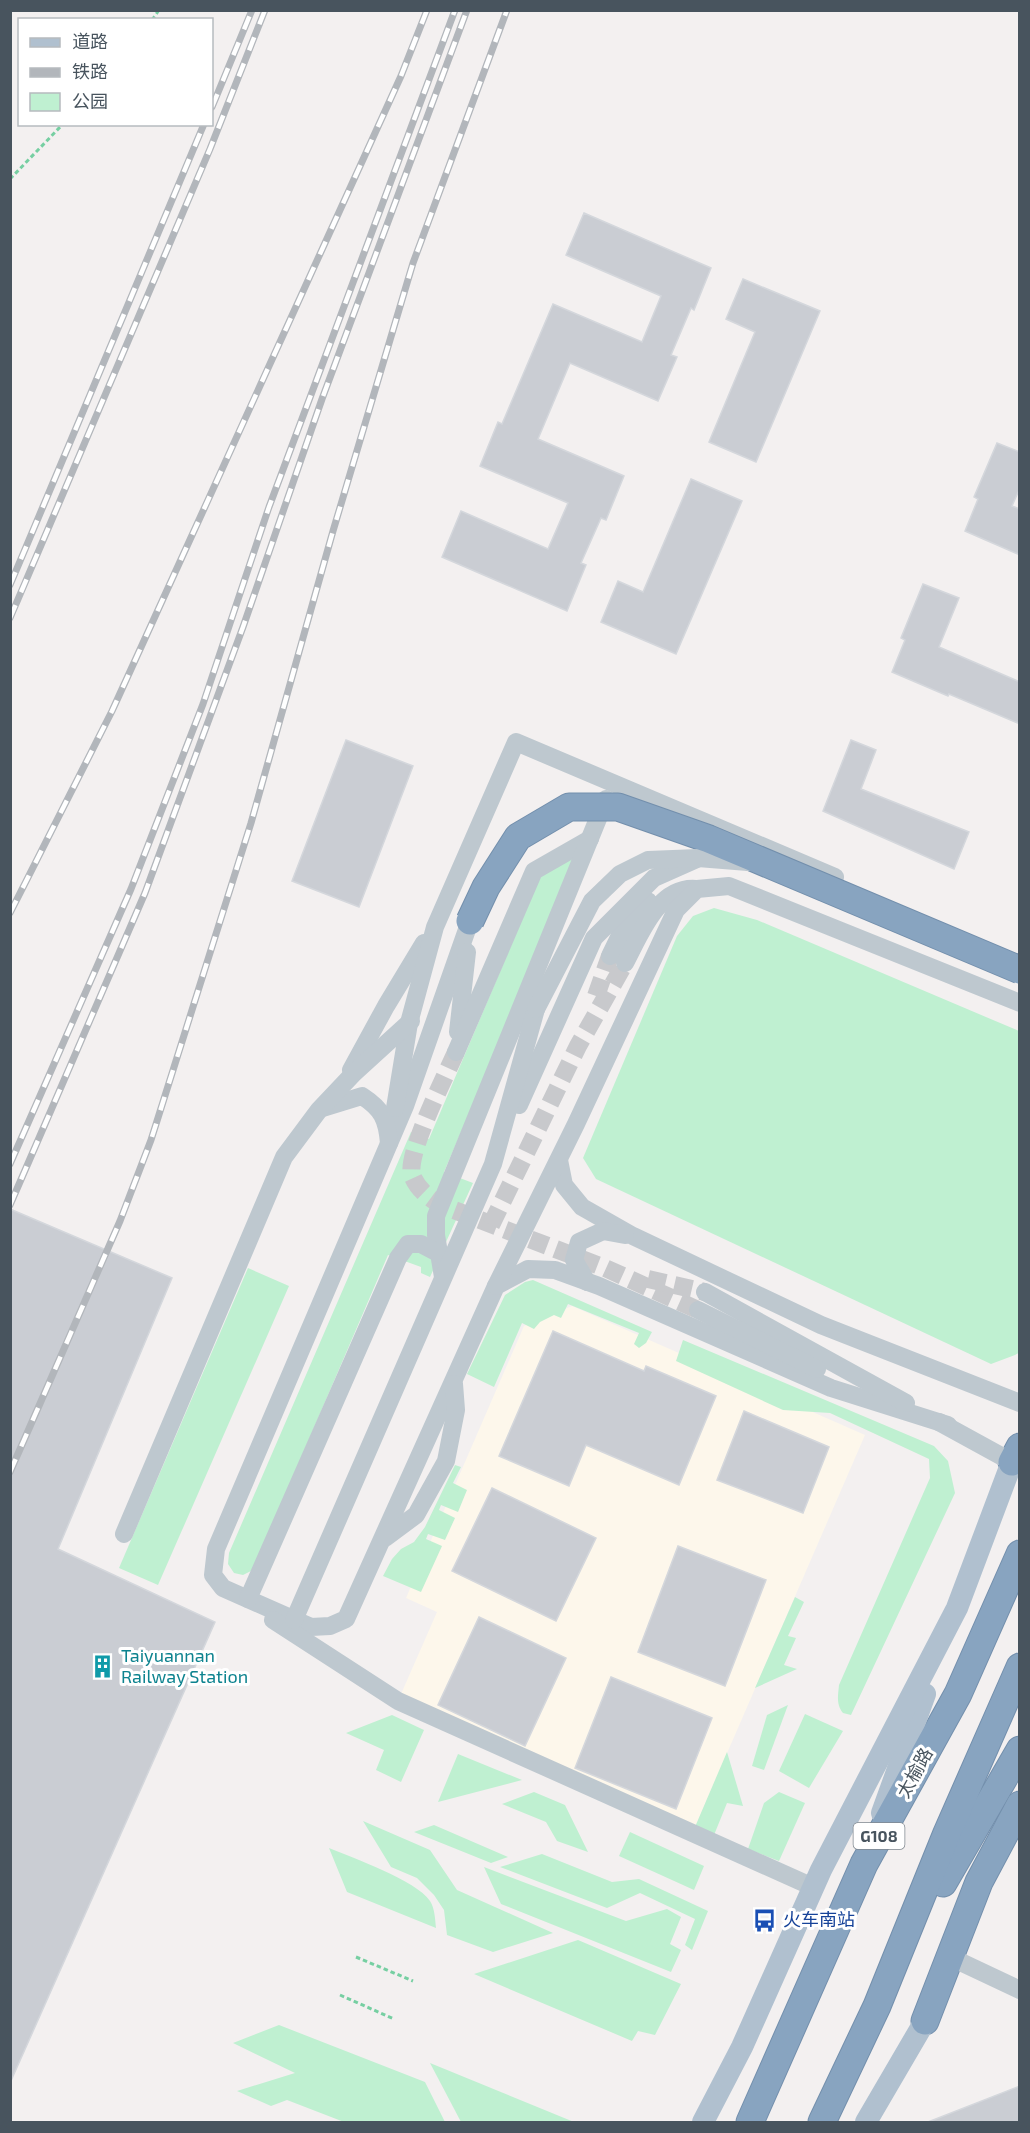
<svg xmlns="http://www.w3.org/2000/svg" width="1030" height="2133" viewBox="0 0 1030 2133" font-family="'Exo 2','Noto Sans SC',sans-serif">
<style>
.commercial{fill:#fdf7eb}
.green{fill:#bff0d1}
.building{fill:#cacdd3;stroke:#d4d7dc;stroke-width:1.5}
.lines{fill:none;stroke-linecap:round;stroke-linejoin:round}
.minor-tunnel{stroke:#c8c9cc;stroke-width:18;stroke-dasharray:18 9;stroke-linecap:butt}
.highway-casing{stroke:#738fac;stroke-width:29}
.path{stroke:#76cfa2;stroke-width:3;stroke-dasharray:4.5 3;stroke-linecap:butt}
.minor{stroke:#bec8cf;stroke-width:18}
.major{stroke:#b0c0cf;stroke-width:22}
.highway{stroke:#88a4c0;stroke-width:27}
.rail-casing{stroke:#b2b6bb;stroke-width:7}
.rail{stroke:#fff;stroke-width:4.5;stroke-dasharray:14;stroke-linecap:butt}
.highway-bridge-casing{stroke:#738fac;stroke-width:29;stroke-linecap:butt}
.minor-bridge{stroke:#bec8cf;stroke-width:18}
.highway-bridge{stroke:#88a4c0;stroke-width:27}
.labels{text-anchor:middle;stroke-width:6;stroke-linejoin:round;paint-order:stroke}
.shield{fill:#fff;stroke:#7f878e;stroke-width:1.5}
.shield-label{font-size:16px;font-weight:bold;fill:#48545e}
.culture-label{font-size:18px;fill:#0d838f;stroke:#fff;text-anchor:start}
.street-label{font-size:18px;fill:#48545e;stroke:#fff}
.transit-label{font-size:18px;fill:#164399;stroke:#fff;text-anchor:start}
</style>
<rect width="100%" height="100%" fill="#f3f0f0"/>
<polygon class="commercial" points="572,1306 865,1435 695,1827 398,1701 437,1612 406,1598 524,1326"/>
<g class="green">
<polygon points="580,853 444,1172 473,1183 430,1277 421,1273 421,1267 388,1255 259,1556 251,1571 243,1575 234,1573 228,1564 229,1553 411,1132 429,1139 541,875"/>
<polygon points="714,908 757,920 1019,1031 1020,1352 1015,1355 991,1364 596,1179 583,1158 677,936 693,916"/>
<polygon points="248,1268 289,1286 158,1585 119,1568"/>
<polygon points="533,1280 652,1332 646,1343 639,1348 634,1344 639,1333 568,1304 561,1318 554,1315 540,1322 534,1329 522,1323 494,1387 467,1374 505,1295 525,1282"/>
<path d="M683,1340L934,1446L948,1461L955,1493L851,1715L843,1713C836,1704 838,1696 839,1685L930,1478L929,1459L830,1413L783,1410L676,1361Z"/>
<polygon points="455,1465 461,1467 453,1483 467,1490 458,1512 441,1505 439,1510 455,1518 445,1540 428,1534 426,1539 442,1546 421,1592 383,1576 392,1559 401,1549 414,1542 425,1527"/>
<polygon points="795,1597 804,1602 788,1636 796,1638 784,1665 797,1669 755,1688"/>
<polygon points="788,1705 764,1770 752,1766 767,1715"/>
<polygon points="805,1714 843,1731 809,1788 779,1771"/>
<polygon points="392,1715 424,1730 401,1782 376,1770 384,1750 346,1733"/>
<polygon points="727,1752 743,1806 727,1803 714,1835 695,1827"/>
<polygon points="458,1754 522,1780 438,1802"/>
<polygon points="534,1792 565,1805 588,1852 557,1841 546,1822 502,1804"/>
<polygon points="779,1792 805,1803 779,1861 748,1849 764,1803"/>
<polygon points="363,1821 430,1850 457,1890 553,1933 493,1952 447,1935 444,1910 434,1895 417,1878 391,1867"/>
<polygon points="434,1825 508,1857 491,1863 414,1832"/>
<polygon points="630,1832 704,1866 694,1890 619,1856"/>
<path d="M329,1848C353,1858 416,1880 430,1901C435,1909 435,1919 436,1928L347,1892Z"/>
<polygon points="542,1854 612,1882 639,1879 708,1911 692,1950 685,1945 695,1919 640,1893 607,1908 500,1867"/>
<polygon points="484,1867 626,1921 667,1909 681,1917 670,1944 681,1950 671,1972 501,1904"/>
<polygon points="578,1940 681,1984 655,2035 638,2031 632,2041 474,1974"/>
<polygon points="279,2025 425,2082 445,2122 344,2122 287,2100 271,2106 237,2091 295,2073 233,2043"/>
<polygon points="430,2063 574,2122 461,2122"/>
</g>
<g class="building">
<polygon points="584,213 711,268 694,310 691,308 671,355 677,357 658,401 570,363 538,439 624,476 606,520 601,518 581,563 586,565 567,611 442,557 461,511 548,549 568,503 480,466 498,422 502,424 553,304 642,342 661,296 566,255"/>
<polygon points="743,279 820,311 756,462 709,442 755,332 726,319"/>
<polygon points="997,443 1020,452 1020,488 1012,506 1020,509 1020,555 965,531 978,499 974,497"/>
<polygon points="691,479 742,501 676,654 601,622 618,581 643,592"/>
<polygon points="923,584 959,598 939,647 1020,682 1020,724 949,694 948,696 892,672 905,640 901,638"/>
<polygon points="346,740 413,766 359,907 292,881"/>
<polygon points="851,740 876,750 861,789 969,832 954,869 823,811"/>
<polygon points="10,1209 172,1278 58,1549 215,1622 10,2083"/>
<polygon points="553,1331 644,1371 646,1366 716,1396 679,1485 586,1445 569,1486 499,1456"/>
<polygon points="744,1411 829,1447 803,1513 717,1480"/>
<polygon points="492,1488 596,1538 556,1621 452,1571"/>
<polygon points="678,1546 766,1580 725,1686 638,1652"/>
<polygon points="479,1617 566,1658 525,1746 438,1705"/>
<polygon points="611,1677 712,1718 676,1809 575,1768"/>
<polygon points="1020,2086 1020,2122 928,2122"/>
</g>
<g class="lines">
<g class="minor-tunnel">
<polyline points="596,996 610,956"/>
<path d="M456,1052C446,1075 406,1154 412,1175C417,1189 429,1198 441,1205L605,1268L698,1310"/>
<polyline points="491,1225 578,1046 625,963"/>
<polyline points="648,1279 705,1292"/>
</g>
<defs>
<g id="highway">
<polyline points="1012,1462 1020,1447"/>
<polyline points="943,1883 1020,1750"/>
<polyline points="925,2021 979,1882 1020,1805"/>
<polyline points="750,2122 864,1864 958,1694 1020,1554"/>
<polyline points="822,2122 877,2006 947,1833 1020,1667"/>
</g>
</defs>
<use href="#highway" class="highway-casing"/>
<g class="path">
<polyline points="152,20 159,10"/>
<polyline points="10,179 63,124"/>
<polyline points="356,1957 413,1981"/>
<polyline points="340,1995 394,2019"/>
</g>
<g class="minor">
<polyline points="470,921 405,1106 216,1549 213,1575 223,1588 311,1627 330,1626 346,1619 496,1286 528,1269 555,1270 599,1286 831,1388 948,1425"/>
<polyline points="610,956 625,925 648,901"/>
<path d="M625,963C640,935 658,886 696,889"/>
<polyline points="458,1032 467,952"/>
<polyline points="456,1052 534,871 590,839"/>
<polyline points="351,1070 386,1006 424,943"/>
<polyline points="519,1105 594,938 654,878 699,858"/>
<path d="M323,1108L362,1096C382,1109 387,1119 389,1143"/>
<polyline points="395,1108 409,1023 435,927 516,742 835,877"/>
<polyline points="559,1160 564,1185 582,1207 633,1236 821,1325 1020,1403"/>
<polyline points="443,1277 436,1235 436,1216 606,799"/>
<polyline points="587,1282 574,1260 579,1242 603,1231 625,1235"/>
<polyline points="496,1286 576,1124 676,910 697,889 729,886 1020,1003"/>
<polyline points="705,1292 906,1403"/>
<polyline points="698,1310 817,1369"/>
<polyline points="939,1422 1012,1462"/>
<polyline points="124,1534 284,1157 319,1110 354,1073 411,1021"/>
<polyline points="385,1538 416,1515 446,1461 456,1410 454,1384"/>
<polyline points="248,1599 398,1258 408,1244 421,1244 440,1254"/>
<polyline points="273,1620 398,1701 813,1887"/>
<polyline points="294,1620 493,1164 536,1009"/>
<polyline points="950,1957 1020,1990"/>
</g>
<g class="major">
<polyline points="882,1813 925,1694"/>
<polyline points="703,2122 742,2047 821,1870 957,1608 1012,1462"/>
<polyline points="866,2122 925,2021"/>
</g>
<use href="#highway" class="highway"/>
<defs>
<g id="rail">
<polyline points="212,107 252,10"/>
<polyline points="10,585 204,124"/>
<polyline points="10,618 210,149 265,10"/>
<polyline points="10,913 112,711 401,76 427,10"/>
<polyline points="10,1164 131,889 203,704 269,507 455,10"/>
<polyline points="10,1205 145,893 243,627 322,399 467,10"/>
<polyline points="10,1472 120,1221 151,1140 251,823 333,531 413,263 507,10"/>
</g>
</defs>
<use href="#rail" class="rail-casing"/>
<use href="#rail" class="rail"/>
<defs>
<polyline id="highway-bridge" points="470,921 486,887 518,837 569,807 618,807 709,839 1020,970"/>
</defs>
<use href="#highway-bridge" class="highway-bridge-casing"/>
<polyline class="minor-bridge" points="536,1009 592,901 620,874 648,860 698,858 748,862"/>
<use href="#highway-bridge" class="highway-bridge"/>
</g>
<defs>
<symbol id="building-bare" viewBox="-9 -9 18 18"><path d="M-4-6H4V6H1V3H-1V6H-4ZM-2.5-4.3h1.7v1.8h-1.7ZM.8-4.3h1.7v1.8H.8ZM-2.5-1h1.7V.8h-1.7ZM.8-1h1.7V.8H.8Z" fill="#0f9aa8" stroke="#fff" stroke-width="2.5" paint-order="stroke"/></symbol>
<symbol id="bus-bare" viewBox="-9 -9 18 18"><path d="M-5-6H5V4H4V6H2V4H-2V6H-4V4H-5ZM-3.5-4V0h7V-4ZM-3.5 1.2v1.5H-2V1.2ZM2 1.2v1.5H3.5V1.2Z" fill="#1a4fb4" stroke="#fff" stroke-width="2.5" paint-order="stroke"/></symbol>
</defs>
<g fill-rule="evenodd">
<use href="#building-bare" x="86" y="1650" width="33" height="33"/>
<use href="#bus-bare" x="748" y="1904" width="33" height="33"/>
</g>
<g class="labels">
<rect class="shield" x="853.5" y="1823" width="51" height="26" rx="4.5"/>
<g class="shield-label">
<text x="879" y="1842">G108</text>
</g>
<g class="culture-label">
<text x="121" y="1662">Taiyuannan<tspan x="121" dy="21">Railway Station</tspan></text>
</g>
<g class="street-label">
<text transform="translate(915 1773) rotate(-61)" y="6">太榆路</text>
</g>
<g class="transit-label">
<text x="783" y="1926">火车南站</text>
</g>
</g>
<rect width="1030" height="2133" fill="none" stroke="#48545e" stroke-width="24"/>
<rect x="18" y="18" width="195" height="108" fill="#ffffff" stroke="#b6bbbf" stroke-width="1.5"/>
<rect x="30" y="38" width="30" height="9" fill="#b0c0cf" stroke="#b6bbbf" stroke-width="1.5"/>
<text x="72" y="48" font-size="18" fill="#48545e">道路</text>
<rect x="30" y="68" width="30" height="9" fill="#b2b6bb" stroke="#b6bbbf" stroke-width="1.5"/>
<text x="72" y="78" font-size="18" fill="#48545e">铁路</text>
<rect x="30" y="93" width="30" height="18" fill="#bff0d1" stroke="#b6bbbf" stroke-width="1.5"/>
<text x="72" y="108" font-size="18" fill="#48545e">公园</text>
</svg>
